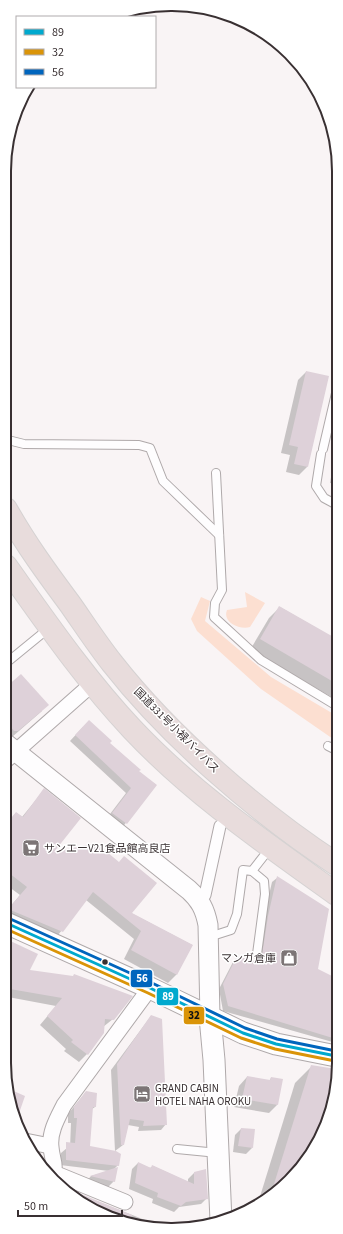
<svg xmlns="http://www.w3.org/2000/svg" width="343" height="1234" viewBox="0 0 343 1234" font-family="'Source Sans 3','Noto Sans JP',sans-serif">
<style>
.green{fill:#fcdfd1}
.shadow{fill:#0003}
.building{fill:#ded1d9}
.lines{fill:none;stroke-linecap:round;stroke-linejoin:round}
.service-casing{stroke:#afa9aa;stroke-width:10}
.pedestrian-casing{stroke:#afa9aa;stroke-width:13}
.minor-casing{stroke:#afa9aa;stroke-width:17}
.tertiary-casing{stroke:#afa9aa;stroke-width:21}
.secondary-casing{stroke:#afa9aa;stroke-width:23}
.trunk-casing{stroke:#d5d2d2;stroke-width:24}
.service{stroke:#fefdfe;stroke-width:8}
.pedestrian{stroke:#fefdfe;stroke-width:11}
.minor{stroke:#fefdfe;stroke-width:15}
.tertiary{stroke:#fefdfe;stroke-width:19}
.secondary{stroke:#fefdfe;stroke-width:21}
.trunk{stroke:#e8dcdc;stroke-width:22}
.bus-1-casing{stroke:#fff;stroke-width:6}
.bus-2-casing{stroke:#fff;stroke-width:6}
.bus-3-casing{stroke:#fff;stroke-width:6}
.bus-1{stroke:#00a9ce;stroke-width:3}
.bus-2{stroke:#da9408;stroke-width:3}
.bus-3{stroke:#0065bd;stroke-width:3}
.bus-dot{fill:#393032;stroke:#fff;stroke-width:1.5}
.labels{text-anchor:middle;stroke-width:3;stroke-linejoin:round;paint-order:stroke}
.street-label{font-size:11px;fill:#393032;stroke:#fff}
.poi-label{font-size:11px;fill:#393032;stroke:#fff;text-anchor:start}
.rim{fill:none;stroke:#393032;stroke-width:2}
.line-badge{stroke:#fff;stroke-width:1.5}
.badge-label{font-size:11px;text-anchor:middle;font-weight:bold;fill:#fff}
.pale-badge-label{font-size:11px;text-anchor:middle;font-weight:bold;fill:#111}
</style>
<rect width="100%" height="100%" fill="#f9f4f5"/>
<g class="green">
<path d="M245,592L265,603L250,627C239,630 222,622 227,610L247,607Z"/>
<polygon points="201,597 210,601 205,621 271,677 337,716 336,741 261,689 197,631 191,619"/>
</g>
<g class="shadow">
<polygon points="306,372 307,467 299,475 286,472 290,455 281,453 298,380"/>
<polygon points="337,434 337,452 333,451"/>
<polygon points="336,463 337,463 337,484 330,483 333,466"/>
<polygon points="280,607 337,640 337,700 250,650 269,618"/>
<polygon points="5,689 42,711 12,737 5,733"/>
<polygon points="83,727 108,743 138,772 156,785 121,829 107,818 126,793 70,741"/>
<polygon points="44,790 51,854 131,913 192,945 176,975 168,983 124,959 134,939 86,900 54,940 5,913 20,895 5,884 5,825 16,813 22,817"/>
<polygon points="277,878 317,970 336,979 336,1043 223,1011 219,989 233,962 238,957 256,963 258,961 263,921 272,882"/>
<polygon points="4,940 29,971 113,1019 103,1027 87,1054 79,1062 64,1051 66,1049 40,1025 56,1006 8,997 7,1026 4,1029"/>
<polygon points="151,1016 166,1124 161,1130 138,1131 139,1127 128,1125 123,1145 115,1151 111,1070"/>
<polygon points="312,1066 336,1095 316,1146 274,1195 258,1203 295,1083"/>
<polygon points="247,1077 269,1081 271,1078 277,1105 269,1113 234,1107 239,1086"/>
<polygon points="86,1092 95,1107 92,1109 89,1147 118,1165 113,1170 114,1181 108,1187 86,1182 91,1176 109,1171 60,1165 61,1153 67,1148 70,1148 71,1123 68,1123 68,1114"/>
<polygon points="241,1129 252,1148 246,1154 233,1152 235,1135"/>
<polygon points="138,1163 150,1168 153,1166 188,1182 188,1179 194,1173 207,1198 201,1204 179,1207 174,1212 152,1203 153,1199 129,1189 132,1169"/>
<polygon points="66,1189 168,1229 160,1230 98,1213"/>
</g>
<g class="building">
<polygon points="306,371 329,376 308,467 294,464 298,447 289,445"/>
<polygon points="279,606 337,639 337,684 260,639"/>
<polygon points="21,674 49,705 18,731 14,731 5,720 5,688"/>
<polygon points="89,720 112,741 110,743 141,770 139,771 157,785 127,824 112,813 131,788 75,735"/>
<polygon points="44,788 81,818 54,852 96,843 119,862 124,856 157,883 132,913 193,945 177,975 131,950 141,931 93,892 63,932 8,909 27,887 5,870 5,826 16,812 23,817"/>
<polygon points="277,876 329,909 318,969 336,978 336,1039 228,1006 223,984 237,956 257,962 262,955 268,916"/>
<polygon points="4,938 38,954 30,970 73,976 74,974 133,996 114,1020 105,1019 104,1033 88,1055 71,1042 73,1040 47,1016 62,998 4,988"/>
<polygon points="151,1015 162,1019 167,1125 143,1126 144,1121 130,1119 124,1145 121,1145 117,1064"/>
<polygon points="311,1065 336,1069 336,1095 316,1146 270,1197"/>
<polygon points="247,1076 270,1080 271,1077 283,1079 278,1105 242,1099"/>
<polygon points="9,1089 25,1096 16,1122"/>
<polygon points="86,1091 97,1093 96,1107 93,1107 90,1146 116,1151 121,1154 119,1166 66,1160 66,1142 75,1143 77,1118 74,1118 74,1107"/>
<polygon points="241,1128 255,1129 253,1148 238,1146"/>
<polygon points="138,1162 151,1168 152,1165 194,1184 194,1172 206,1169 208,1199 186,1202 181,1206 157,1197 158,1193 135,1183"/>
<polygon points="118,1167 115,1182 90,1176"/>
<polygon points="64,1187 132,1215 130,1221 98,1213"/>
</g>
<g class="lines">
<defs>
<g id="service">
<polyline points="6,437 8,440 24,444 139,445 150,448 163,481 219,535"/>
<polyline points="323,449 337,389"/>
<polyline points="321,454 316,486 324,498 337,505"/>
<polyline points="216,473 222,590 215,603 214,617 261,660 337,706"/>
<polyline points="5,664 49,628"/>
<polyline points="328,746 336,750"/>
<polyline points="252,871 270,848"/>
<polyline points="209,937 231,930 237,914 243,870 252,871 264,881 265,894 257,954"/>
<polyline points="177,1149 218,1153"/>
</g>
<polyline id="pedestrian" points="205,895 220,826"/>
<g id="minor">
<polyline points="5,761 92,684"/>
<polyline points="25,1141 50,1146"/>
<polyline points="54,1173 125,1202"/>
<path d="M52,1178C57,1163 52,1161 51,1147C49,1132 58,1117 64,1105L150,988"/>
</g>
<path id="tertiary" d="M5,743L189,890C200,900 205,909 208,925L210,1017"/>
<g id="secondary">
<polyline points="4,922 150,988 243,1033 276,1044 336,1056"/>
<polyline points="210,1017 214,1060 221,1221"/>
</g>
<g id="trunk">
<path d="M6,509C25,543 47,573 70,604C84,624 97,644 112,663C170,737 258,813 336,864"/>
<path d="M6,566C46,622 85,679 132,729C192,793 265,843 336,894"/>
</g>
</defs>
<use href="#service" class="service-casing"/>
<use href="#pedestrian" class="pedestrian-casing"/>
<use href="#minor" class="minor-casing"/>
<use href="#tertiary" class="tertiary-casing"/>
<use href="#secondary" class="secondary-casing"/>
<use href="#trunk" class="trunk-casing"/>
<use href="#service" class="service"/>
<use href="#pedestrian" class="pedestrian"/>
<use href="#minor" class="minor"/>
<use href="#tertiary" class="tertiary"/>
<use href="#secondary" class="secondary"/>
<use href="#trunk" class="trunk"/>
<defs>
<polyline id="bus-1" points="4,922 150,988 243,1033 276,1044 336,1056"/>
<polyline id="bus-2" points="4,928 148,993 241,1038 275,1049 335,1061"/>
<polyline id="bus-3" points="6,917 152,983 245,1028 277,1039 336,1051"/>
</defs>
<use href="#bus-1" class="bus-1-casing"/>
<use href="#bus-2" class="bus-2-casing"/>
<use href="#bus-3" class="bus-3-casing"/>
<use href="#bus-1" class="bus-1"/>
<use href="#bus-2" class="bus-2"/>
<use href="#bus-3" class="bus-3"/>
</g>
<defs>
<symbol id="supermarket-square" viewBox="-11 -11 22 22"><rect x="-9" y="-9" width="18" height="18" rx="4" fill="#7c7576" stroke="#fff"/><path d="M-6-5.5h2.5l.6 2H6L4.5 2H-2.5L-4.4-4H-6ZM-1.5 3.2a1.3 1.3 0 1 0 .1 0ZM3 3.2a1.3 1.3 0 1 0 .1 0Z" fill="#fff"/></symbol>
<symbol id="shop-square" viewBox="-11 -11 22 22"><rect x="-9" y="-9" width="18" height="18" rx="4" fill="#7c7576" stroke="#fff"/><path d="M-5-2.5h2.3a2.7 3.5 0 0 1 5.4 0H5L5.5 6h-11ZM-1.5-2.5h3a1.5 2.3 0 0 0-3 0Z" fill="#fff"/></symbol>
<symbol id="hotel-square" viewBox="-11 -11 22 22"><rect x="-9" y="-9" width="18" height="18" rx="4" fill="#7c7576" stroke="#fff"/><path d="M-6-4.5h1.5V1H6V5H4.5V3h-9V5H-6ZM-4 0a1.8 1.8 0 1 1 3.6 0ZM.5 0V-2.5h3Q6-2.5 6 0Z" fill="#fff"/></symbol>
</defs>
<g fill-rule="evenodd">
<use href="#supermarket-square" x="21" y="838" width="20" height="20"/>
<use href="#shop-square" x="279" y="948" width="20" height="20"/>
<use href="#hotel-square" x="132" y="1084" width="20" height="20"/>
</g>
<circle class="bus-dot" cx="105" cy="962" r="3.5"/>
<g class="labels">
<g class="street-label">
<text transform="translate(177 730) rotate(45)" y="4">国道331号小禄バイパス</text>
</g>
<g class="poi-label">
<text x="44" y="852">サンエーV21食品館高良店</text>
<text x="276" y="962" text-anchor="end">マンガ倉庫</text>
<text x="155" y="1092">GRAND CABIN<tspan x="155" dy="13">HOTEL NAHA OROKU</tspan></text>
</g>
</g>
<path d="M0 0H343V1234H0ZM171 11H172A160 160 0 0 1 332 171V1063A160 160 0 0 1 172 1223H171A160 160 0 0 1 11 1063V171A160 160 0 0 1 171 11Z" fill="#fff" fill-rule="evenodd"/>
<path class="rim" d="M171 11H172A160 160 0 0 1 332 171V1063A160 160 0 0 1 172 1223H171A160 160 0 0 1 11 1063V171A160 160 0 0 1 171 11Z"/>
<g class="line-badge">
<rect x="130" y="969" width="23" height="19" rx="4" fill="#0065bd"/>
<rect x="156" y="987" width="23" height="19" rx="4" fill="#00a9ce"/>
<rect x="183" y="1006" width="22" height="19" rx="4" fill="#da9408"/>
</g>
<g class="badge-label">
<text x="142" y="982">56</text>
<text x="168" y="1000">89</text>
</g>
<g class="pale-badge-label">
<text x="194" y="1019">32</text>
</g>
<rect x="16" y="16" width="140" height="72" fill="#ffffff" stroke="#b0acad"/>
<rect x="24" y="29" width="20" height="6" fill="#00a9ce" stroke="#b0acad"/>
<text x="52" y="36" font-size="12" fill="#393032">89</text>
<rect x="24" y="49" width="20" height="6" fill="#da9408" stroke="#b0acad"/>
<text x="52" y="56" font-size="12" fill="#393032">32</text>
<rect x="24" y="69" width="20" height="6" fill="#0065bd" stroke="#b0acad"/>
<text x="52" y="76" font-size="12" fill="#393032">56</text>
<path d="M18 1210v6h104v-6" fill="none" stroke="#393032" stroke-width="2"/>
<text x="24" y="1210" font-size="12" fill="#393032" stroke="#ffffff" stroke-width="3" paint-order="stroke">50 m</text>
</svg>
